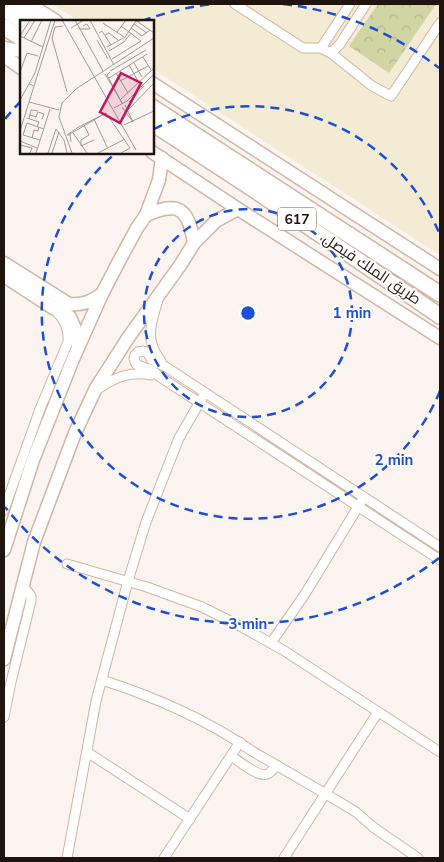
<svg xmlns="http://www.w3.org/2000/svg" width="444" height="862" viewBox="0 0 444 862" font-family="'Nunito Sans',Cairo,sans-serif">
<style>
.education{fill:#f4ebd5}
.park{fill:url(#park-crowns)}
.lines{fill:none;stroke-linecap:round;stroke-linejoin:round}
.minor-casing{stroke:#d4b4a3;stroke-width:11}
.secondary-casing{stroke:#d4b4a3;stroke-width:15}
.trunk-casing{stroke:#d4b4a3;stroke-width:18}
.minor{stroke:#fff;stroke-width:9}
.secondary{stroke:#fff;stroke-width:12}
.trunk{stroke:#fff;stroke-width:15}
.ring{fill:none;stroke:#1d4ed8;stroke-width:2.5;stroke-dasharray:9 6}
.labels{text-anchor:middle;stroke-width:4;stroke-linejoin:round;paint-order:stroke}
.shield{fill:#fff;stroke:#635b56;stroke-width:1}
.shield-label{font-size:14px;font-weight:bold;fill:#20150e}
.street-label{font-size:15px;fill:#20150e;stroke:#fff}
.inset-road{fill:none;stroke:#a39b96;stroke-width:1}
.view{fill:#c2185b;fill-opacity:0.15;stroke:#c2185b;stroke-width:2.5}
.inset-edge{fill:none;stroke:#20150e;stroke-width:2.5}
.centre{fill:#1d4ed8;stroke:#fff;stroke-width:2.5}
.ring-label{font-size:15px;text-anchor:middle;font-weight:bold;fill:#1d4ed8;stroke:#fff;stroke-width:4;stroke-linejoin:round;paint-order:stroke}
</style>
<defs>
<pattern id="park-crowns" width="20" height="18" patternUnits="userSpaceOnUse" patternTransform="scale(1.25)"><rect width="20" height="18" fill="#d1d5a3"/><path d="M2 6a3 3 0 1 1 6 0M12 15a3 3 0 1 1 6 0" fill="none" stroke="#b3b68b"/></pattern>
</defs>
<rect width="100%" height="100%" fill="#fbf4f0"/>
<polygon class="education" points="52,4 440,4 440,255 153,69 152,21 79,21"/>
<polygon class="park" points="378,4 436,4 389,73 349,46"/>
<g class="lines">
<defs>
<g id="minor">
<polyline points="235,4 303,48 321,48"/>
<polyline points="350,4 321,48 331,53 340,44 366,4"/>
<polyline points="331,53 372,86 391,96 440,23"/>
<path d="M158,300C151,323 144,340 161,361"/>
<path d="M98,389C115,377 131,371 151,375"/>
<path d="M4,510L40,409L68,342C69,330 66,321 57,312"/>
<polyline points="440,547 166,367 152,360 147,352 143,351 138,352 135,355 134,358 135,362 137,365 152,370 160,377 440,560"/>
<polyline points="67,564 147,587 202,607 242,627 283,650 440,752"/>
<polyline points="271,643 305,594 361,502"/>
<path d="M102,680C155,697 206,719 252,751C260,756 268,760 276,765C274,768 271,773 267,774C259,778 239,761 231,756"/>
<polyline points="4,717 11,682 31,601 31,596 23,586"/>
<polyline points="87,752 190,819"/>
<polyline points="276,765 326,794 356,812 373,827 418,858"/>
<polyline points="67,858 96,701 128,581 146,522 179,438 202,398"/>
<polyline points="164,858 240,742"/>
<polyline points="284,858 378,712"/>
</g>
<g id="secondary">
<polyline points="29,4 56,21"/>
<polyline points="4,48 21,51"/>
<polyline points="4,56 21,68"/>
<polyline points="152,83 440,269"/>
<polyline points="152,152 238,209 440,338"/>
<path d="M146,215C179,201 188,208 194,243"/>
<path d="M4,263L69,304C84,305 90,302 102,294"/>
<polyline points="4,276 53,308 64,312 70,317 76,331 78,348"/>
<polyline points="4,550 33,460 54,407 73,359 102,294 117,265 137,228 146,215 159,180 162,158"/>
<polyline points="4,659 34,542 75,433 96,388 128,338 181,264 194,243 216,221 238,209"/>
</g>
<g id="trunk">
<polyline points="19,4 35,21"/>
<polyline points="4,9 22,21"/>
<polyline points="4,27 21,38"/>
<polyline points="152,107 440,294"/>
<polyline points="152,123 256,191 440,316"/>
</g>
</defs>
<use href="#minor" class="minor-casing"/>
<use href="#secondary" class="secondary-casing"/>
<use href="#trunk" class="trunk-casing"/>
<use href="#minor" class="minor"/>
<use href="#secondary" class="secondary"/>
<use href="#trunk" class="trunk"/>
</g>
<g class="ring">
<circle cx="248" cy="313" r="104"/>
<path d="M440 391A207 207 0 1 1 116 153M154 129A207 207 0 0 1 440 235"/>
<path d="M439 558A311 311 0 0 1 5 507M5 119A311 311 0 0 1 21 101M142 21A311 311 0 0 1 213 4M283 4A311 311 0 0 1 439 68"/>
</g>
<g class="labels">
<rect class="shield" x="278" y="207.5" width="38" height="23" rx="4"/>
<g class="shield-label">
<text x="297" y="224">617</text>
</g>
<g class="street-label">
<text transform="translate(372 269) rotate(34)" y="5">طريق الملك فيصل</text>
</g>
</g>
<g transform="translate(20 20)">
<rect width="134" height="134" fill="#fbf4f0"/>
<path class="inset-road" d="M42,0L116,130M55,0L83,51M70,0L94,45M118,2L134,13M83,3L104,17M114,4L127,13M43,6L35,7L32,18L47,72M101,6L121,21M51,8L64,0M111,8L122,16L130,10M60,9H70L67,4L63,6M97,12L106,0M79,13L82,11L91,25M85,15L89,13L98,20M0,16L23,27M0,16L10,0M4,18L15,0M77,20L88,39M11,22L22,0M87,27L105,17L116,1L120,2M89,31L104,22L111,13M123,37L131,50M92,39L121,21M114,43L122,57M109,45L118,61M90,51L126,30M0,52L7,33L18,36M96,53L108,73M85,54L102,83L87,55L90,52M89,58L127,34M100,61L128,46M14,66L35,0M0,80L15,53L31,0M100,80L134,48M9,82L39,90M109,82L124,66M102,87L113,102L105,85M94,88L107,81L134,54M107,91L134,63M86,93L110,128L101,133M10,95L16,97L18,92L24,94L22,99M7,98L19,102L17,107M9,99L11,90L18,91M74,99L87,127M64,105L69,115L61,120V126L74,120M104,105L134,91M0,111L14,66L9,64M53,113L67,133M50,115H47L57,108L86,93L50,114L51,122M12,118L14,110L18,111L19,107M20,120L3,115L7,103L24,109M0,121L17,128M0,125L12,128L10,133M16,133L30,89M28,133L36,109L44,120L47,133M32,133L39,112M52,133L39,97L42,83L56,69L134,18M78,133L105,119"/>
<path class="view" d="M101,53L121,63L100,103L80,92Z"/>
<rect width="134" height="134" class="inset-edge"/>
</g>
<circle cx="248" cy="313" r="8" class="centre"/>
<g class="ring-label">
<text x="352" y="318">1 min</text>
<text x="394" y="465">2 min</text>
<text x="248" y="629">3 min</text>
</g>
<rect width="444" height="862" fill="none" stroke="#20150e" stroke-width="10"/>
</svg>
